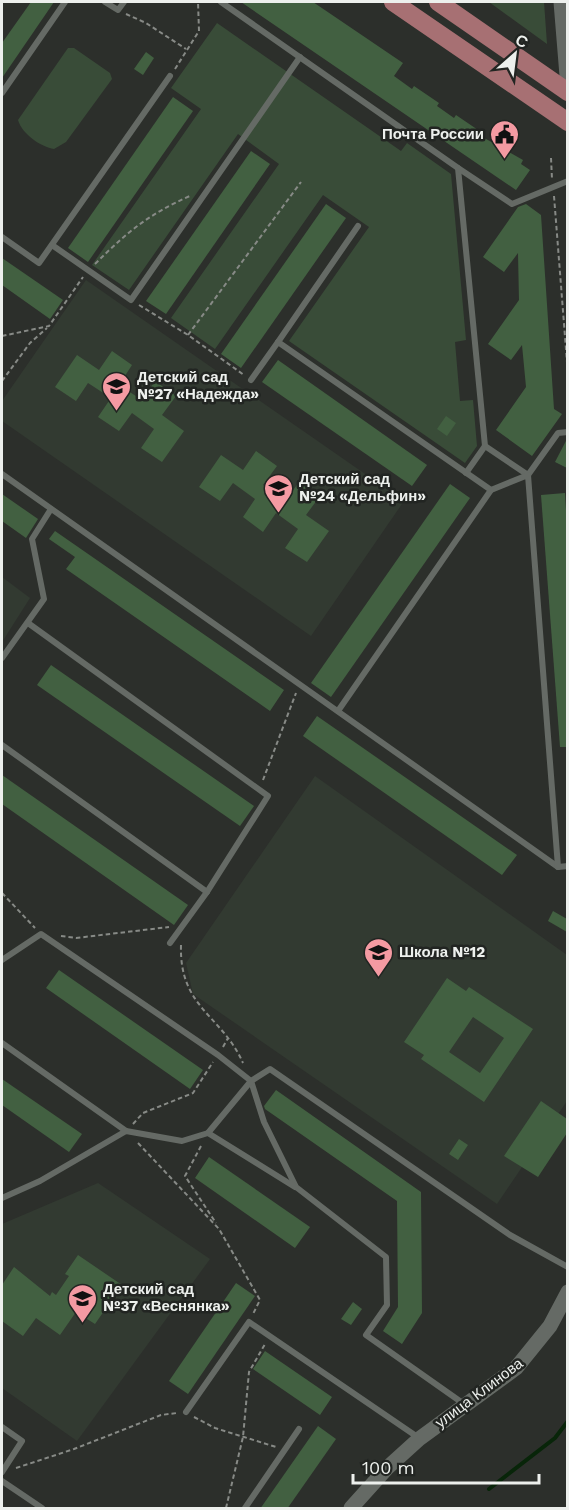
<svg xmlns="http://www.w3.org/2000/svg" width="569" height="1510" viewBox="0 0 569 1510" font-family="'Work Sans',sans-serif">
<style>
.built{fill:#323a31}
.green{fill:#394c38}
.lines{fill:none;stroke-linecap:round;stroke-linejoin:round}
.stream{stroke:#082509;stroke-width:4}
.building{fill:#426041;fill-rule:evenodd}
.path{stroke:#878a86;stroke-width:2;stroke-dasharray:4.5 3;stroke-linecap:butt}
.service{stroke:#656a65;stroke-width:6}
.tertiary{stroke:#656a65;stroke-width:15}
.primary{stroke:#a77073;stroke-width:18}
.labels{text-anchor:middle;stroke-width:5;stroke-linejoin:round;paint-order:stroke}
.poi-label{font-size:15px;font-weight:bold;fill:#edf0ed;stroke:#222522;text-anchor:start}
.street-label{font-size:15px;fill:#edf0ed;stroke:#222522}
</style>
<rect width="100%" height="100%" fill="#2c2f2b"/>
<g class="built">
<polygon points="86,280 404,501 311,636 2,421 2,401"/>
<polygon points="2,577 30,598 2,642"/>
<polygon points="315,776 567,955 567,1101 497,1204 193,994 186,963"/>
<polygon points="98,1183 210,1259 77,1441 2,1388 2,1224"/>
</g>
<g class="green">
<polygon points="489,2 544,2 547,44"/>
<polygon points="217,23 401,151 407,143 451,174 466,340 455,342 460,401 473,400 477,446 465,463 289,341 369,227 323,195 215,349 171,318 279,164 238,134 129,290 92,265 201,109 171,88"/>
<path d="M68,48H74L110,73L112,79L66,142L54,149C41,147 22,134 18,120Z"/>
</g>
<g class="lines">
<polyline class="stream" points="489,1489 555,1438 568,1421"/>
</g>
<g class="building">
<polygon points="31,2 54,2 2,78 2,43"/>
<polygon points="241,2 313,2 403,63 394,76 412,89 414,86 439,103 437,106 454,118 456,115 481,132 479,135 523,160 521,164 530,170 516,190"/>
<polygon points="146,52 154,58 143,75 134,69"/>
<polygon points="173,97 193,111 88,262 68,248"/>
<polygon points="251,151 270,164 166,314 146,301"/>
<polygon points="326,204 346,218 241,368 221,354"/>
<polygon points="526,204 541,215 554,409 562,414 532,456 496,430 526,387 522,345 511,360 488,344 519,300 518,253 504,272 483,257 518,207"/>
<polygon points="2,258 63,300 50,319 2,285"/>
<polygon points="112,351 132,365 119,385 142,400 155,381 176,396 162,415 184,431 162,462 141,448 154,429 132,413 119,431 98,417 111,398 88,383 76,401 55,387 77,355 99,370"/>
<polygon points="278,360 427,465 412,486 262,382"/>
<polygon points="446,416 456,423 447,436 437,429"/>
<polygon points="567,439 567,468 555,462"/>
<polygon points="256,451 277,466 263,485 286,500 299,482 320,496 306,515 329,531 307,562 285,548 298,529 276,513 263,532 243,517 255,499 233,483 220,501 199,487 221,455 243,470"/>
<polygon points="450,484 470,498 331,697 311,683"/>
<polygon points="565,493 567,528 567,747 560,747 541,495"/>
<polygon points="2,494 38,519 26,538 2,521"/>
<polygon points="55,531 284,690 270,711 66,569 75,557 49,539"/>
<polygon points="51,665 254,806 240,826 37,685"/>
<polygon points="317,716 517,855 502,875 303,736"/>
<polygon points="2,775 188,905 174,925 2,804"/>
<polygon points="553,911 567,919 567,932 548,921"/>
<polygon points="59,970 203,1070 190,1089 46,988"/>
<path d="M447,978L466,991L469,987L533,1029L484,1102L421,1059L424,1055L404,1042ZM473,1017L504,1038L480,1073L449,1052Z"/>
<polygon points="2,1079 82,1134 69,1152 2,1105"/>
<polygon points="276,1090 421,1192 422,1313 402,1344 383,1331 398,1307 397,1201 265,1109 264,1106"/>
<polygon points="541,1101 567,1119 567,1133 538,1177 504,1156"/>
<polygon points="459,1139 468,1145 458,1160 449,1154"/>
<polygon points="209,1157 310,1227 295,1248 195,1178"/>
<polygon points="78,1255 122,1285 95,1324 76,1312 60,1335 36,1318 23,1336 2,1321 2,1285 14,1267 50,1296 52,1292 56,1295 69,1276 65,1274"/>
<polygon points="236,1283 255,1296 188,1394 169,1381"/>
<polygon points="353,1302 362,1309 351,1325 341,1319"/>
<polygon points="265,1351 332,1397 320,1415 253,1369"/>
<polygon points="318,1426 336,1439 287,1509 260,1509"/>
</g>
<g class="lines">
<g class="path">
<polyline points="126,14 146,23 186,49"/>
<polyline points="175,69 199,31 198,2"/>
<polyline points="551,158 552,179"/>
<polyline points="554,196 568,375"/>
<path d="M95,264C128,231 149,214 192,195"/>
<polyline points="139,305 188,335 244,375"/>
<polyline points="188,335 301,182"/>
<polyline points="2,336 49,326 83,277"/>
<polyline points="2,381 30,343 47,328"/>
<polyline points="263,780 296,693"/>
<polyline points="2,893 35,928"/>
<polyline points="61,936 76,938 169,927"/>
<path d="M181,945C179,1008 222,1015 243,1063"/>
<polyline points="223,1047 228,1038"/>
<polyline points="133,1124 143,1113 193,1093 213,1062"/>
<polyline points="138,1143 219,1229 260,1300 253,1314"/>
<polyline points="201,1146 185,1176 216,1223"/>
<polyline points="194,1417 215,1428 276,1447"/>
<polyline points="16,1468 74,1449 161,1415 177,1413"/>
<polyline points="226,1508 243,1437 249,1372 265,1344"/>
</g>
<g class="service">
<polyline points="105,2 118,10 124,2"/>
<polyline points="221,2 458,168 485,446 466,473"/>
<polyline points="2,93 65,2"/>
<polyline points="458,168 512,204 568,181"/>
<polyline points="2,237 39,263 170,76"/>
<polyline points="52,245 131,300 300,57"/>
<polyline points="278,342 358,226"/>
<polyline points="251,380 278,342 491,490"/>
<polyline points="485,446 528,475 558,433 568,432"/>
<polyline points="2,474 558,867 568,866"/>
<polyline points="28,623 268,796 207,892 170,943"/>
<polyline points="2,658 44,599 32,539 51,509"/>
<polyline points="338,711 491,490 528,475 558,867"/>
<polyline points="2,745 207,892"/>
<polyline points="2,960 41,934 218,1055 251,1081 264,1122 296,1187 386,1257 387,1305 366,1335 464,1404"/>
<polyline points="2,1043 126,1131"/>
<polyline points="208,1133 295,1187"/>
<polyline points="2,1198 40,1181 126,1131 182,1141 208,1133 251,1081 270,1069 510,1235 568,1267"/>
<polyline points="186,1412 249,1322 419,1438"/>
<polyline points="2,1427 22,1441 2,1472"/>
<polyline points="2,1481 42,1508"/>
<polyline points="245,1508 299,1429"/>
</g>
<g class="tertiary">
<polyline points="561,2 568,88"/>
<polyline points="351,1508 387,1468 419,1439 516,1368 550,1326 568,1292"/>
</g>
<g class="primary">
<polyline points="393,2 568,122"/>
<polyline points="438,2 568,92"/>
</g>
</g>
<defs>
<symbol id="civic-pin" viewBox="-11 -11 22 30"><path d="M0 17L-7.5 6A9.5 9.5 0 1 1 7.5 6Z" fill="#f49aa2" stroke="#222522"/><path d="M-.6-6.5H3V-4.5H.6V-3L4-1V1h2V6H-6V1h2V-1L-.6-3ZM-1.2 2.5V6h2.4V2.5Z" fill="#111"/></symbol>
<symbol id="school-pin" viewBox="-11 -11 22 30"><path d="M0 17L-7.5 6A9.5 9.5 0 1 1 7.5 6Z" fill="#f49aa2" stroke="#222522"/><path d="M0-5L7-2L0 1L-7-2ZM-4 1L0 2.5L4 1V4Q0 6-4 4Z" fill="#111"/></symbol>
</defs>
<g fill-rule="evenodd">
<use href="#civic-pin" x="488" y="118" width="33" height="45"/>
<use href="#school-pin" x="100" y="370" width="33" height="45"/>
<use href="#school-pin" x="262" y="472" width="33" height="45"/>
<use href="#school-pin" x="362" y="936" width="33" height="45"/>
<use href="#school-pin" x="66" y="1282" width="33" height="45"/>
</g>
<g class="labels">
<g class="poi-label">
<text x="484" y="139" text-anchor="end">Почта России</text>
<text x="137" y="382">Детский сад<tspan x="137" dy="17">№27 «Надежда»</tspan></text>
<text x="299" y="484">Детский сад<tspan x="299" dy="17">№24 «Дельфин»</tspan></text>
<text x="399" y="957">Школа №12</text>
<text x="103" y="1294">Детский сад<tspan x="103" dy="17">№37 «Веснянка»</tspan></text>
</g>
<g class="street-label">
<text transform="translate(479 1393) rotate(-37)" y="5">улица Клинова</text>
</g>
</g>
<rect width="569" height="1510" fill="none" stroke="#edf0ed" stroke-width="6"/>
<g transform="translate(515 54) rotate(28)" stroke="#222522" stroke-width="4.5" paint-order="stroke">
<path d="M0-4.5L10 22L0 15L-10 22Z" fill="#edf0ed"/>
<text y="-9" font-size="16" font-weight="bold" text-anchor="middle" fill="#edf0ed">С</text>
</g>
<path d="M353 1474v9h186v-9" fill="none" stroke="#edf0ed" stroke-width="3"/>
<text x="362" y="1474" font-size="18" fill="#edf0ed" stroke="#222522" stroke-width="4.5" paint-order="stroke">100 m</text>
</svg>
